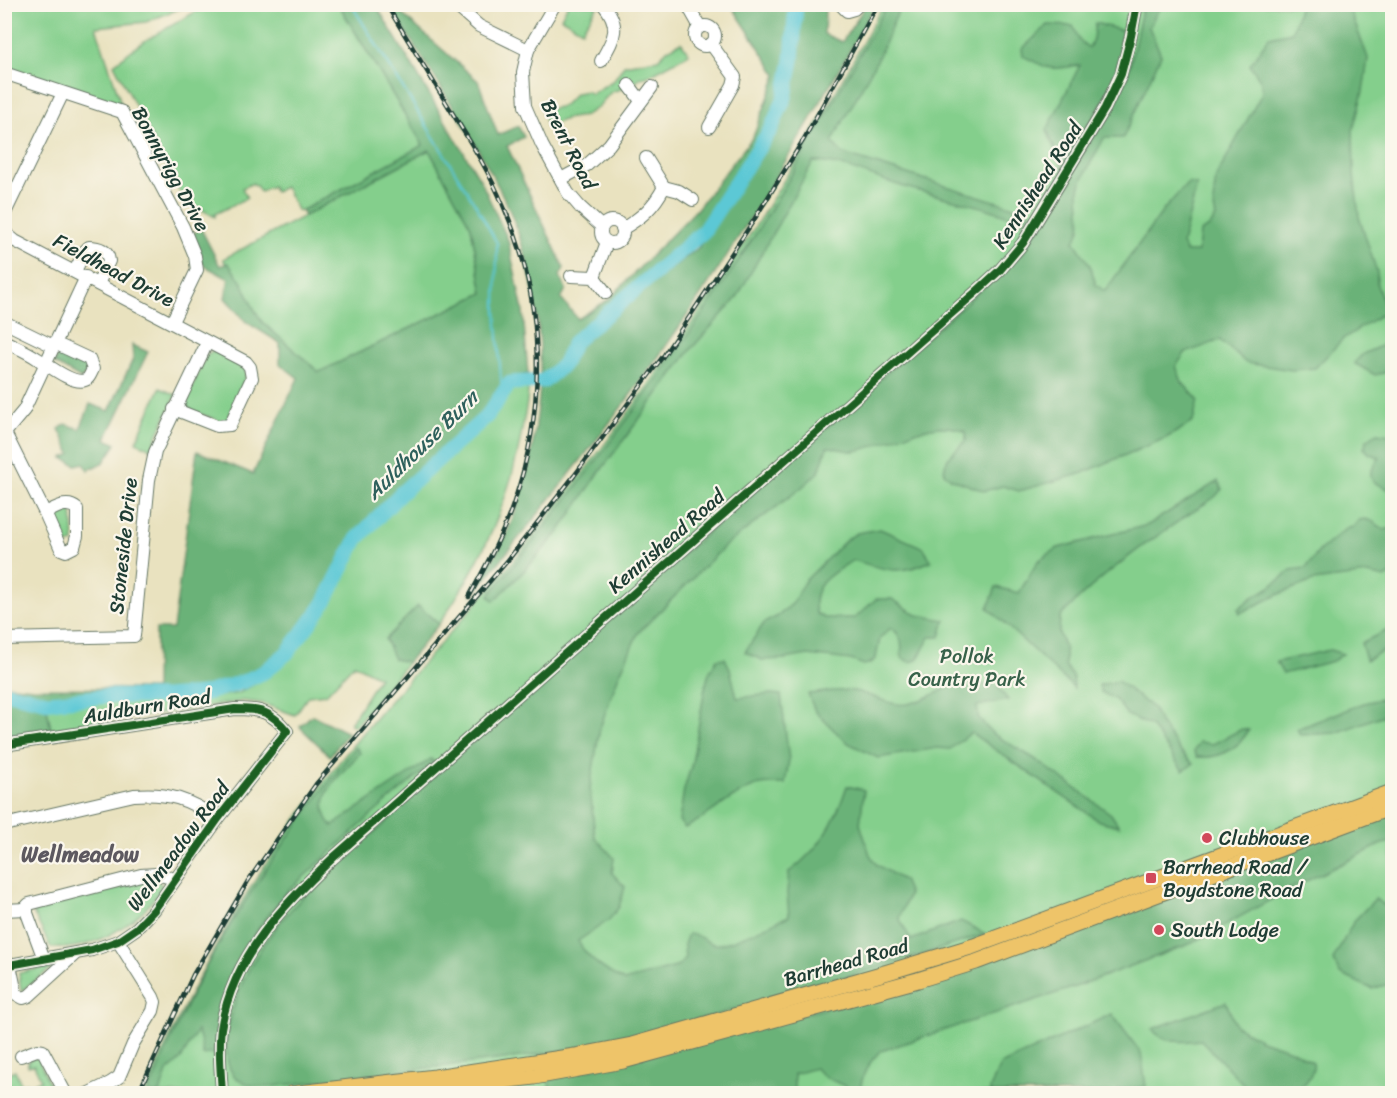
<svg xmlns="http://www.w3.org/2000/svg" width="1397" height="1098" viewBox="0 0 1397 1098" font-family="Sriracha,sans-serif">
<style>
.green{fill:#84cf8c;stroke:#528660;stroke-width:1.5}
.forest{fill:#6bb278;stroke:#457856;stroke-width:1.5}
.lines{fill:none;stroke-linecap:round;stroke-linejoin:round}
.stream{stroke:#5cc8d5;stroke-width:2}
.river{stroke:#5cc8d5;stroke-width:15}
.minor-casing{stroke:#667765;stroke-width:14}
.major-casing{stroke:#667765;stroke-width:17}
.minor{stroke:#fff;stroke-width:12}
.major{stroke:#eec469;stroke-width:15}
.rail-casing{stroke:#1f3d34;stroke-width:4.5}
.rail{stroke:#fbf7ec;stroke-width:2;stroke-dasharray:7;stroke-linecap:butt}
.cycleway-casing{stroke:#fbf7ec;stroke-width:11}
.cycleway{stroke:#1b5e20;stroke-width:8}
.poi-dot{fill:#d1495b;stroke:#fbf7ec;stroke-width:2}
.labels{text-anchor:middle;stroke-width:4.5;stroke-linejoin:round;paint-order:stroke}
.street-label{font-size:20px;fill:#1f3d34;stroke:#fbf7ec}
.park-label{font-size:20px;fill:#38624a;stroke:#fbf7ec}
.poi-label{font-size:20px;fill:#1f3d34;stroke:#fbf7ec;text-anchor:start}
.water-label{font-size:21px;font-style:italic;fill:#2e605c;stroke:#fbf7ec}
.quarter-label{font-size:22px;font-weight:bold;fill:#5d5960;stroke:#fbf7ec}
</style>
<rect width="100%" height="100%" fill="#fbf7ec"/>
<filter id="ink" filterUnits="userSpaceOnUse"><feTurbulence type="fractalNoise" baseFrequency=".0167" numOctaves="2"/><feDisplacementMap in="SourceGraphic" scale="12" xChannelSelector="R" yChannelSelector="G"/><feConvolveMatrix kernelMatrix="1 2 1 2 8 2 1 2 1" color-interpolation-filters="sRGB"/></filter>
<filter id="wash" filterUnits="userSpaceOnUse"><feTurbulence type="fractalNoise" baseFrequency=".008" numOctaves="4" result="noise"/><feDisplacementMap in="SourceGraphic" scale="24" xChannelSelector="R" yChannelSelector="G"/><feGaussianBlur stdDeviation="1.35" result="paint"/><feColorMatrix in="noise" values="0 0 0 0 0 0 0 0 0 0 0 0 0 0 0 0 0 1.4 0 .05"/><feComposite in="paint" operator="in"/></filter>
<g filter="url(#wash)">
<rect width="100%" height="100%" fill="#e9e2bf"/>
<g class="green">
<polygon points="5,4 189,5 146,22 96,27 122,106 5,69"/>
<polygon points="568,4 593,5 597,7 582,30 561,18"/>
<polygon points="207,5 339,5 424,145 301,211 297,210 285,187 275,192 272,186 260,192 256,185 254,185 253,183 242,188 247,198 215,214 215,217 184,200 114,64 141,43"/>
<path d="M883,5H1392V1093L145,1094C191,981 252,875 327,778C383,705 448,637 508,567C531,540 552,511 574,484C659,376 736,261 806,144C833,98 858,51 883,5Z"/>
<polygon points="681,42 689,54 646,77 639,78 634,85 611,92 597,108 584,116 565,119 547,127 542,111 563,106 576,93 587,91 591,94 614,80 624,65 658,59 668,49"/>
<polygon points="429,150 471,227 483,293 319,373 262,322 223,259"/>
<polygon points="214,350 245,368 246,376 228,419 223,422 192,411 188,407 187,399 206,355"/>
<path d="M528,384C529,398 525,412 523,425C511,501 482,561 439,624L418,606L394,659L408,662L355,726L350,724L379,677L354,664L326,694L308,696L295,715L261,703L243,701L51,730L46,704L191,700L239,693L265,678L326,604L360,542L403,495L490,419L510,386Z"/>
<polygon points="160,388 176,395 151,449 136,442"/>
<polygon points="72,509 74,542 65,546 52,521 53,515"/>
<path d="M152,879L158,880L162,886C142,923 93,951 51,948L33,912V908Z"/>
<polygon points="51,966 52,968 21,991 19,973"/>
<path d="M39,1054L45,1059L40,1062L53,1093H16C7,1088 5,1081 4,1072L6,1074L15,1070L21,1084L27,1083L28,1086L41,1080L34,1065L28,1066C26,1059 34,1057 39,1054Z"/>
</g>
<g class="forest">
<path d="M339,5H376L481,181L508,240L523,311L528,374C505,377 494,395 485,415L393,497L354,539L324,594L294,638L266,664L237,680L197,692L41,697L5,690L4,685L33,688L155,689L156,629H173L197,451L253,474L298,378L280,364V343L246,322L225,298L229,279L203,265L190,235L201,229L220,266L228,263L243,284L253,307L262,322L319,372L483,293L471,227L429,150L304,216L301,211L423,145Z"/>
<path d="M389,5H397L403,15L478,81L498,135L518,126L524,137L507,146L564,268L560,276L566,289L561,299L578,319L609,299L696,210L753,137L777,75L731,5H791L785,78L774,113L712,213L701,230L648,277L572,339L565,357L552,371L540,378C543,319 527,241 499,188C467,125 426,65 389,5Z"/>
<path d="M800,5H821L825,11L824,34L842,42L866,5H875C808,127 737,247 656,360C598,441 535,519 471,596C483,576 496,556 506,535C527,489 536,437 540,387C558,379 569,368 576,349L664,274L698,248L788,106L792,86Z"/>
<path d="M887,5H901L877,60L832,142L843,154L1030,212V218L1024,222C983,204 940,198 898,185C871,177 842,162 813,162L736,299L692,348L599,473L559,532L522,573L494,601L489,595C587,477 681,352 763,222C807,151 847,77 887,5Z"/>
<path d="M1143,5H1161L1149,27L1161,55L1123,138H1104C1099,149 1079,181 1079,190C1078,207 1086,227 1074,241L1090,265L1096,285L1105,291L1165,208L1188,183L1197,185L1182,244L1186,252H1198L1200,232L1209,227L1216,217L1213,203L1216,177L1262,93L1261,81L1250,65L1269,37L1292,32L1300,5H1348L1368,58L1363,91L1353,130L1354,174L1359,217L1377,272V285L1392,328V340L1382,314L1344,338L1315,368L1292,370L1246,363L1220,340L1185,353L1176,366L1182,382L1198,400L1193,422L1166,438L1080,474L1019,491L1003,486L984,491L952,479L944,473C945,456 955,452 966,440V432C933,415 889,445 855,451C847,452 837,447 827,447L819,472L801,488L725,546L638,633L617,680L600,728L590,788L595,837L614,858L612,873L625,887L619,907L609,920L578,941C588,960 606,971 624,981L676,967L685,960L684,944L688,934C699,933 704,942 714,944C727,947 774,922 789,916L787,893L789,872C821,848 835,823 847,786L864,790L860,824L870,855L877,865L903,880L909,894L899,918L911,940L961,921L986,934L924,954L646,1035L581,1048L521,1057L267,1087C245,1086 228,1080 227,1055C225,1034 230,1016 237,996C265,919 332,869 392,817L404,803L1023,252L1118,96L1130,65Z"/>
<path d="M1095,23L1128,32L1113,84L1063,170L1047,130L1080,65C1049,70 1052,71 1023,56L1022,49L1048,25L1073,26L1079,40L1089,48L1093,39Z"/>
<polygon points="1392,341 1392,374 1387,372 1375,375 1354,363 1363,354"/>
<polygon points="132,345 148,352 106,439 116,444 104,462 88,470 84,463 76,465 63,458 71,454 59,429 66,424 80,429 90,404 109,411 133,359"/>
<polygon points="61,352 87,364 90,368 81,379 54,363 58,353"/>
<path d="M1377,433L1392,435V491C1372,481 1362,481 1380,457L1370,454L1364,448L1367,440Z"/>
<path d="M1218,481L1222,489L1215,497C1161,533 1105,569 1060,617L1059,633L1065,649V666L1073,677L1074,688L988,608L996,587L1019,593L1038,561L1058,548L1148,525Z"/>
<polygon points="1365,519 1374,522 1384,530 1392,528 1392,574 1385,578 1368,574 1313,581 1284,592 1240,613 1238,609 1254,596 1269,588 1291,570 1306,568 1320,550 1346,529 1353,527 1359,520"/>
<path d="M880,529L924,548L931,561C898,576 886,570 853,560C831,575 810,583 816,613L824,618H855L876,599H892L917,615L945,620L940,637H930L917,660L910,662L903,659L901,654C903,644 901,634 891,628L880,638L876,658L871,663L864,665L851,660L808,655L785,659L762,660L745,652L764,623L778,616L793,603L804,582L847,539L857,533Z"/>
<polygon points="418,606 439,624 408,662 394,659 385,639"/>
<polygon points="1392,628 1392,646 1366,660 1361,643"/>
<polygon points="1330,650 1343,654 1333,661 1283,674 1276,662"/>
<path d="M725,658L730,669L737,698L771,694L781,695L789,760L785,784C776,784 765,783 756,786C730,795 710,816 685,828L679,821L684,790L692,763L705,688L709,673L717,659Z"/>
<polygon points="1118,681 1153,708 1159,721 1181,752 1193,764 1183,771 1151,726 1127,715 1116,700 1101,692 1099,685"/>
<path d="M965,682L997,686L1008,700L977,706L979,719L993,734L1035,759L1111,814L1119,826L1099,821L971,733L950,749L937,748L878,758L848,743L835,731L815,711L808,694C822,693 840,689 854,691C871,694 891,707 908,704C929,700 945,686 965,682Z"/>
<polygon points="5,696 46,704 51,730 5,738"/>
<polygon points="1392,696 1392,712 1336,733 1300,735 1297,729 1364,703"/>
<polygon points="312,715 348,733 330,756 301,728 300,726"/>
<path d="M1242,729L1249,730C1237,750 1220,759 1197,757L1194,751L1199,742L1213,744Z"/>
<path d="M356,747L360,753C342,774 309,797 332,826L431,759L434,762L375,812L287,892L260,926L239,960L215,1053L203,1055L200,1038L197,1031L181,1059L167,1072L160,1093L148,1094C166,1050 185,1006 207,965C250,888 301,816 356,747Z"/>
<path d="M1392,811V842L1382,844L1294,887L1192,943L1075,987L881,1051C867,1063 861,1076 860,1093H851L847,1087L825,1077L815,1068L794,1074V1089L789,1094L551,1093L549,1080L920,984Z"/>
<polygon points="1375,899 1392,910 1392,983 1372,989 1340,974 1333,960 1354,921"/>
<path d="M1226,1002L1236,1026L1261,1040L1291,1050L1313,1062C1314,1068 1313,1070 1310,1076C1300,1097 1272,1094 1252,1093L1201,1040C1183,1042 1165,1045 1152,1029Z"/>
<polygon points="1112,1014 1141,1053 1146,1087 1117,1089 1150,1091 1152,1093 990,1093 990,1089 1000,1065"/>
</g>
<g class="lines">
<polyline class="stream" points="351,4 477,207 497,243 496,310 502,394"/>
<polyline class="river" points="4,692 48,702 109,696 166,697 203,694 243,682 264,672 287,653 307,627 324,603 357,539 401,493 487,416 510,383 544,381 563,365 574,342 703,232 771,129 785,97 792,60 796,4"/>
</g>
</g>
<g filter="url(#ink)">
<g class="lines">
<defs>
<g id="minor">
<polyline points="454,4 479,26 528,50"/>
<polyline points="555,4 528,50 523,72 525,106 542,145 568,193 580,207 602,227"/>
<polyline points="687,4 700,27"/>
<polyline points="840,4 847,11 854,9 859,4"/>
<circle cx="705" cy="36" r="10"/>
<path d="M601,61C614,38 622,27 603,4"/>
<polyline points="4,73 122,112 183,227 195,256 197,270 172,322"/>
<polyline points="629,85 641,101"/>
<polyline points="709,127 733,85 735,77 711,44"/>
<polyline points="646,158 664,187 679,191 693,200"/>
<polyline points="561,179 587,165 609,145 652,87"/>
<polyline points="4,215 63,93"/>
<circle cx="612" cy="232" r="11"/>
<path d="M622,229C641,218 654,207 664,187"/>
<polyline points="4,232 15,241 246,362 250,367 252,378 230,425 217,426 174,409"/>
<path d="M75,271L85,251L89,247C99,247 108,250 109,261L98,284"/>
<polyline points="571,276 594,277 606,293"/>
<polyline points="594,277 607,242"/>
<path d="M4,322L47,343L61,346L89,359L93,369C91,373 89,379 85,380C73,385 48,365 38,359C28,352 16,347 4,341"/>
<path d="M5,433L45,513C56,508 67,500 77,509V536L74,547L66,551L61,549L45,513"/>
<polyline points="4,434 24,410 86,277"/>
<polyline points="4,639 134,636 149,480 155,452 207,343"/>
<path d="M4,745L235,709C260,709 271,711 287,731L218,819L154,910L137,928L118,941L92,950L4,966"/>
<path d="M4,825L134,795C169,792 188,799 218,819"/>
<polyline points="4,910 26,909"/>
<polyline points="44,959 27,913 27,906 29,904 141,875 156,874 175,879"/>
<polyline points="10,965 16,994 23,998 29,996 74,955"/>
<polyline points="21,1056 37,1050 43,1051 66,1094"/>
<polyline points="87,1094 110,1083 119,1077 133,1044 153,1011 155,1002 153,997 118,941"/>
<path d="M222,1094C221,1072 218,1050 221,1029C232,957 284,904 334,857L976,292L1000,270L1023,243L1105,108L1121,74L1131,36L1137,4"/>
</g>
<g id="major">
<polyline points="4,1092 6,1094"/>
<polyline points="291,1094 435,1077 575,1056 632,1045 888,972 974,946 1392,792"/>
<polyline points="395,1094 534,1077 623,1061 918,980 976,962 1392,807"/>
</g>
</defs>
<use href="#minor" class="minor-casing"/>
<use href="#major" class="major-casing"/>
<use href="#minor" class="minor"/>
<use href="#major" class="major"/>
<defs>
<g id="rail">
<path d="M386,4C407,39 429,74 450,109C469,140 489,171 503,205C545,298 547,406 514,502C503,535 485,567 469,597"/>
<polyline points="138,1094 193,975 248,881 316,784 508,560 574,476 664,355 752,223 804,139 878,4"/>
</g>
</defs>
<use href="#rail" class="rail-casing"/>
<use href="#rail" class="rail"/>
<defs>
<g id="cycleway">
<path d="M4,745L235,709C260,709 271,711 287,731L218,819L154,910L137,928L118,941L92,950L4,966"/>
<path d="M222,1094C221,1072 218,1050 221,1029C232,957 284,904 334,857L976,292L1000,270L1023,243L1105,108L1121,74L1131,36L1137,4"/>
</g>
</defs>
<use href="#cycleway" class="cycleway-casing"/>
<use href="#cycleway" class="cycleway"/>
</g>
</g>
<g class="poi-dot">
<circle cx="1207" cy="838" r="6"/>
<rect x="1145" y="872" width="12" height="12" rx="3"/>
<circle cx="1159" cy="930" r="6"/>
</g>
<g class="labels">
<g class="street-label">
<text transform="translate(569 144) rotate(63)" y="7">Brent Road</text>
<text transform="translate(171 169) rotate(61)" y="7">Bonnyrigg Drive</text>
<text transform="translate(1037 185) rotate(-57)" y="7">Kennishead Road</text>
<text transform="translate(114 270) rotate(28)" y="7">Fieldhead Drive</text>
<text transform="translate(666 541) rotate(-41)" y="7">Kennishead Road</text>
<text transform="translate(123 546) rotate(-84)" y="7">Stoneside Drive</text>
<text transform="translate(147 706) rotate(-9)" y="7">Auldburn Road</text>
<text transform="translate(178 846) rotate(-53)" y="7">Wellmeadow Road</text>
<text transform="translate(846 962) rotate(-16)" y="7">Barrhead Road</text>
</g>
<g class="park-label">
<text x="967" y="663">Pollok<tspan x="967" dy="23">Country Park</tspan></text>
</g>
<g class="poi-label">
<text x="1219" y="845">Clubhouse</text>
<text x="1163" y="874">Barrhead Road /<tspan x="1163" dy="23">Boydstone Road</tspan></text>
<text x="1171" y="937">South Lodge</text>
</g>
<g class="water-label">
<text transform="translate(422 445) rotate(-44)" y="7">Auldhouse Burn</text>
</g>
<g class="quarter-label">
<text x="80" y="862">Wellmeadow</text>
</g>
</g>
<rect width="1397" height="1098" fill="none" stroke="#fbf7ec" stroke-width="24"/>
</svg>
